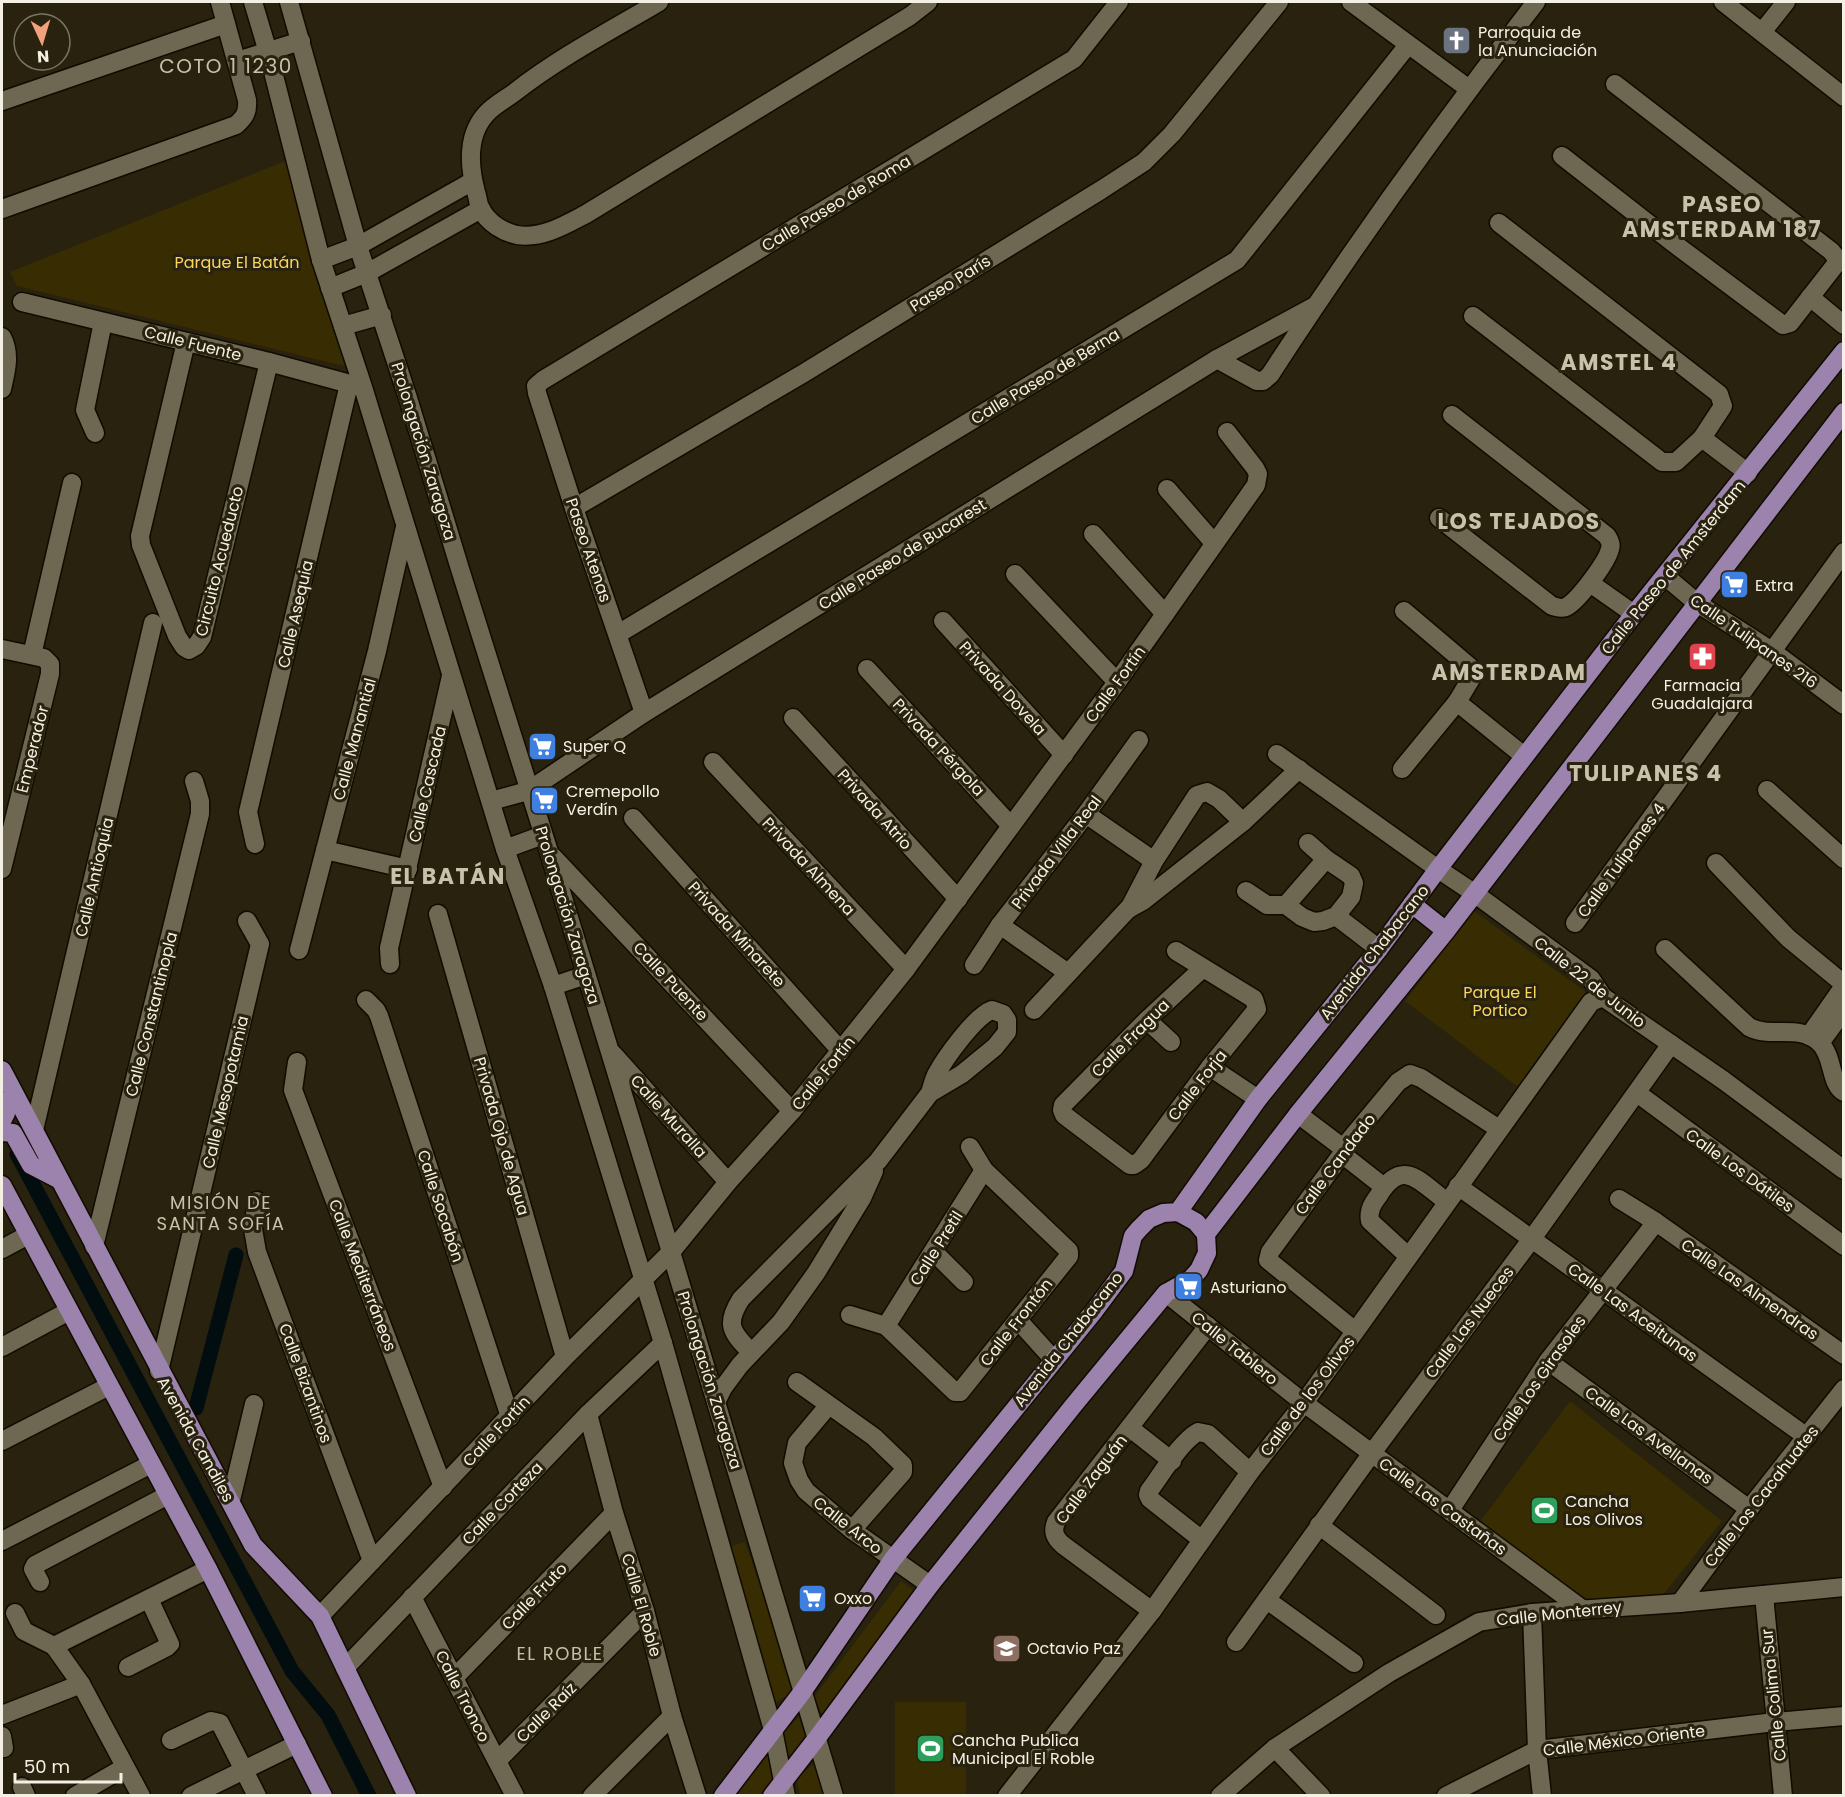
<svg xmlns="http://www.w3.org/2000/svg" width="1845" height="1797" viewBox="0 0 1845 1797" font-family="Poppins,sans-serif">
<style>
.green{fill:#382c02}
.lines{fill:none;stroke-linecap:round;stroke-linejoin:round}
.canal{stroke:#010d0f;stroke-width:15}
.minor-casing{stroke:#110b00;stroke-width:21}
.major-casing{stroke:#110b00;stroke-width:21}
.minor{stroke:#6e6752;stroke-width:18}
.major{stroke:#9b83ad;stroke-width:18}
.labels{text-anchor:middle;stroke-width:6;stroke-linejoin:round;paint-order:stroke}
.poi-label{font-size:16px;fill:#f4f1e4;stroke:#28220f;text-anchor:start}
.street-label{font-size:16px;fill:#f4f1e4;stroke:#28220f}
.park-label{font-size:16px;fill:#f9d75c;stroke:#28220f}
.neighbourhood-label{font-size:18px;letter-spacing:1.5px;fill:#c9c2aa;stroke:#28220f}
.quarter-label{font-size:20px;letter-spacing:1.5px;fill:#c9c2aa;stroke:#28220f}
.district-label{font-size:22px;font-weight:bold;letter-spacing:1.5px;fill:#c9c2aa;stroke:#28220f}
</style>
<rect width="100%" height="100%" fill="#28220f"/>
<g class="green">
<polygon points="285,161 295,196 352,368 17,286 10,272"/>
<polygon points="1474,911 1586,992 1518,1087 1405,1001"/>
<polygon points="1570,1401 1722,1521 1663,1595 1619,1602 1582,1602 1476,1527"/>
<polygon points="745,1542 796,1690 775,1703 729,1547"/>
<polygon points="901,1581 920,1595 824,1719 814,1697"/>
<rect x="895" y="1702" width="71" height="93"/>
<polygon points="799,1717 806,1739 789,1757 783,1733"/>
<polygon points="770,1743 778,1782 767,1795 727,1796"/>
<polygon points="817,1762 825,1795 800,1795 796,1778"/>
</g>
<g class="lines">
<g class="canal">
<polyline points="17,1154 292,1671 328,1715 369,1796"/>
<polyline points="196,1408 236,1255"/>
</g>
<defs>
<g id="minor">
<polyline points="253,2 268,52 321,260 363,387 505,849 553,986 663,1343 773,1730 786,1796"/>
<polyline points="289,2 358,246 408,398 460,569 549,852 671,1252 834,1796"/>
<path d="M659,2C610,31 560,57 515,92C506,99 494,105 486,114C467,135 469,166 476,192C478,197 478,205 481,209C488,223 503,232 517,235C542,239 565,225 586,214L910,16L928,2"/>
<polyline points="1351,2 1469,89"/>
<polyline points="1723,2 1844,97"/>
<polyline points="1762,32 1786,2"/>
<polyline points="237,61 301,41"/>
<polyline points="2,101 226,24"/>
<polyline points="1562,156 1672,242 1783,325 1790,323 1836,264 1836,257 1831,251 1615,84"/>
<path d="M2,209L236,125C245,117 248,112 247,100L220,2"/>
<polyline points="321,260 358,246 473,181"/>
<polyline points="330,288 367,273 481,209"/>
<polyline points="1810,297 1844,325"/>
<polyline points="22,302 269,362 361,387"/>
<polyline points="1473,316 1662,462 1676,462 1702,438 1723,406 1719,394 1499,223"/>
<polyline points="343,326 382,315"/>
<path d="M2,337C11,354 6,371 2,389"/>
<polyline points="186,342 140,536 141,545 177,636 184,647 189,650 196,646 202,637 269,362"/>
<path d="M1217,359L1257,381H1263L1270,375C1353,247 1443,122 1536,2"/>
<polyline points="95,433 85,410 103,322"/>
<polyline points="1702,438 1748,473"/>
<polyline points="1167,489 1214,543"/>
<polyline points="574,508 804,373 1101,190 1144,162 1172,134 1279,2"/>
<path d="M1439,518L1552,606C1557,607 1562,609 1566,607C1578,601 1607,562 1610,549C1612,544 1609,540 1607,536L1452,415"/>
<polyline points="1093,534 1165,614"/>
<polyline points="1015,574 1117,682"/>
<polyline points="1665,576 1697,603 1772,651 1844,705"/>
<polyline points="1590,583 1634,614"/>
<polyline points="1404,611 1470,667 1472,677 1457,702 1524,756"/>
<polyline points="943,621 1064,755"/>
<polyline points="618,634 1237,260 1408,45"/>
<polyline points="2,649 44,658 50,664 50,674 2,869"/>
<polyline points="32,655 72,483"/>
<polyline points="867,669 1011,826"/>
<polyline points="644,713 574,508 537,393 536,386 543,380 1074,59 1119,2"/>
<polyline points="793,718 958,899"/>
<polyline points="1277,754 1438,869 1474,893 1591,979 1603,997 1723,1080 1844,1170"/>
<polyline points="713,762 906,969"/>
<polyline points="1402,769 1457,702"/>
<polyline points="1767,790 1844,859"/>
<polyline points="491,801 528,791 644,713 1217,359 1315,306"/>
<polyline points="1086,814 1154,861"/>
<polyline points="633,818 841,1051"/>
<polyline points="255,844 248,812 349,384"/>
<polyline points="505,849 543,835"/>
<polyline points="325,850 408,869"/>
<polyline points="553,857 792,1111"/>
<polyline points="1716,863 1788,938 1844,984"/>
<polyline points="1246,891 1267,905 1286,905 1302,917 1314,922 1323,921 1336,916 1351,897 1354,883 1351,876 1326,859 1308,843"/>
<polyline points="1286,905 1326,859"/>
<polyline points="1129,909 1154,861 1197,795 1207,792 1219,799 1243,822"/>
<polyline points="438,914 565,1357"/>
<polyline points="1336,916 1379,949"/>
<polyline points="1575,923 1844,552"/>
<polyline points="1000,925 1068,973"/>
<path d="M1665,949L1749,1027C1771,1039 1799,1023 1820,1043C1834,1057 1830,1085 1844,1092"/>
<polyline points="299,950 377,651 405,527"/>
<polyline points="1176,951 1254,999 1257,1009 1210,1067 1141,1160 1134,1165 1130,1165 1064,1115 1062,1110 1063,1105 1147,1020 1203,968"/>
<polyline points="390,964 389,948 451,676"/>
<polyline points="974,965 1000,925 1086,814 1139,740"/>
<polyline points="553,986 586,975"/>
<polyline points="366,1000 376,1010 379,1016 510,1417"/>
<polyline points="1034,1010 1128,909 1143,901 1243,822 1299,769"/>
<polyline points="1147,1020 1171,1042"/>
<polyline points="1809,1036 1844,986"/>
<polyline points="1820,1043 1844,1010"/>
<polyline points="613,1054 728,1182"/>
<polyline points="297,1062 293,1090 443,1487"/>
<polyline points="1210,1067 1258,1099"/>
<polyline points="1637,1093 1844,1246"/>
<polyline points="1298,1114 1343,1148"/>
<polyline points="34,1130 153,623"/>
<polyline points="1342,1154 1384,1187"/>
<polyline points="1458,1186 1807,1437"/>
<polyline points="1619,1199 1656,1222 1844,1355"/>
<polyline points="257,1201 253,1229 257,1252 372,1561"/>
<polyline points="94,1246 200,814 200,801 194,781"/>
<polyline points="2,1249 28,1235"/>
<polyline points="934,1252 964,1282"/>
<path d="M1408,1256L1370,1221C1368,1210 1373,1203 1379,1195C1403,1156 1421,1183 1447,1202"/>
<polyline points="1166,1293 1304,1403 1582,1609"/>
<polyline points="850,1315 886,1326 955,1392 960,1392 1069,1256 1069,1251 984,1170 970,1147"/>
<polyline points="1018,1320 1054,1360"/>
<polyline points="886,1326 984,1170"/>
<polyline points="1355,1331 1268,1260 1270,1252 1342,1154 1343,1148 1398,1082 1410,1074 1421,1078 1499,1129"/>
<polyline points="2,1347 69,1311"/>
<path d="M751,1352C731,1332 725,1324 741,1299L878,1161L930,1093L962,1074L995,1047L1007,1032V1020L1003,1014L992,1010C975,1016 945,1058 936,1075C933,1081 932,1087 930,1093"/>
<polyline points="1548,1361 1749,1509"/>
<polyline points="159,1371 260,944 247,921"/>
<polyline points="797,1382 874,1437 903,1465 903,1472 852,1530"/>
<polyline points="716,1402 723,1388 740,1365 781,1322 816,1273 862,1198 874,1171"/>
<polyline points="828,1406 797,1443 793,1463 799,1480 806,1491 852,1530 930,1585"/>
<polyline points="588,1414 614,1513 645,1611 672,1716 697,1796"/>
<polyline points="1130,1428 1172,1461"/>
<polyline points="2,1441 109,1386"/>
<polyline points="231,1500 254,1404"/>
<polyline points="1450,1510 1548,1361 1656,1222"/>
<polyline points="1319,1525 1436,1615"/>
<path d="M1202,1540L1150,1499L1148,1495L1149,1491C1162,1474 1180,1442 1198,1432L1208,1434L1250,1472"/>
<polyline points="2,1541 151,1464"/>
<polyline points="40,1582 33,1569 35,1565 168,1495"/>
<polyline points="1764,1595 1783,1796"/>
<polyline points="412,1597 515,1796"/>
<polyline points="1267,1600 1354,1663"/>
<polyline points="1680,1603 1749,1509 1844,1389"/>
<path d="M1152,1611L1063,1545C1055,1538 1052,1532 1056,1522L1208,1326"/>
<polyline points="15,1613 24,1631 54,1646"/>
<polyline points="1532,1613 1537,1750 1542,1796"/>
<polyline points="320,1616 565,1357 671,1252 728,1182 792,1111 906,969 1117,682 1256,485 1258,474 1255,468 1227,432"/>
<polyline points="1236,1642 1372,1453 1531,1240 1671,1044"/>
<polyline points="54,1646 81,1684 141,1796"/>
<polyline points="54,1646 208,1569"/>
<polyline points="128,1667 167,1647 170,1644 149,1599"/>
<polyline points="345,1668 588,1414 663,1343"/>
<polyline points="454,1678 614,1513"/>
<polyline points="2,1715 81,1684"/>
<polyline points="2,1736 4,1748"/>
<polyline points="171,1740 211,1721 220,1723 257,1796"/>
<polyline points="1275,1748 1321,1796"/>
<polyline points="497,1761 645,1611"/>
<polyline points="22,1787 26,1796"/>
<polyline points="75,1796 125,1767"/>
<polyline points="191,1796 297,1744"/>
<polyline points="592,1796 672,1716"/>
<polyline points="1007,1796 1152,1611 1250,1472 1304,1403 1591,1002 1603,997"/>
<polyline points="1220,1796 1275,1748 1389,1673 1479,1622 1532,1613 1680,1603 1844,1587"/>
<polyline points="1446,1796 1537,1750 1775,1722 1844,1716"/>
</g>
<g id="major">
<polyline points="1412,904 1446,931"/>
<polyline points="2,1070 253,1545 320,1616 407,1796"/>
<polyline points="2,1101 6,1113 2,1121"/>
<polyline points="2,1132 13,1133 31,1165 58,1179"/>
<polyline points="2,1185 208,1569 323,1796"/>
<polyline points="1178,1212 1196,1222 1206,1234"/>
<polyline points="723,1796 803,1691 893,1559 1095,1310 1124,1271 1133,1236 1139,1229 1149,1219 1163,1213 1178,1212 1258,1099 1379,949 1438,869 1634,614 1844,351"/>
<polyline points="772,1796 817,1738 930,1585 1073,1406 1166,1293 1191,1279 1199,1270 1207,1253 1206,1234 1298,1114 1446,931 1844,412"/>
</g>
</defs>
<use href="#minor" class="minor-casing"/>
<use href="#major" class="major-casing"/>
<use href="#minor" class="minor"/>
<use href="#major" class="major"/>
</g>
<defs>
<symbol id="church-square" viewBox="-11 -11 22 22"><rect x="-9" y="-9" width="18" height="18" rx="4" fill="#6b7280" stroke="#28220f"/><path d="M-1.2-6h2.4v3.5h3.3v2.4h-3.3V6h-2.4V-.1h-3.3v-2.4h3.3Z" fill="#fff"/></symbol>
<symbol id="supermarket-square" viewBox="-11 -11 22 22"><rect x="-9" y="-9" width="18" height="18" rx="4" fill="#3f7fe0" stroke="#28220f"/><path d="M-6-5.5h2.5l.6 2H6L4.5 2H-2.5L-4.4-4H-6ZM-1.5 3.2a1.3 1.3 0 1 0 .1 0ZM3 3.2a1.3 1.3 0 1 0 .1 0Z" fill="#fff"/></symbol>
<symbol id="pharmacy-square" viewBox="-11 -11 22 22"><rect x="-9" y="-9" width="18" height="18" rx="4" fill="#e0444e" stroke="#28220f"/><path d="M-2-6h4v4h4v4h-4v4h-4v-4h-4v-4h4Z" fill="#fff"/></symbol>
<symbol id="stadium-square" viewBox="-11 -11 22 22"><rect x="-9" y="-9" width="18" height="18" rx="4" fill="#2e9e5b" stroke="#28220f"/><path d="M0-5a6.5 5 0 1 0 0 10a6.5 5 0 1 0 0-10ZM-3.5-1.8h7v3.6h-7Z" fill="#fff"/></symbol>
<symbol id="school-square" viewBox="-11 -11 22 22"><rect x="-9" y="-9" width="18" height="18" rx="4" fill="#8d6e63" stroke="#28220f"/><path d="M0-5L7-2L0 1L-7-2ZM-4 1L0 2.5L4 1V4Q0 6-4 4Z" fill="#fff"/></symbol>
</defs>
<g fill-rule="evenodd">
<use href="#church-square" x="1440" y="24" width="33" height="33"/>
<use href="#supermarket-square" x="1718" y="568" width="33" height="33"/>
<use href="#pharmacy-square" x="1686" y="640" width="33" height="33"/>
<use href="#supermarket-square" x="526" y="730" width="33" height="33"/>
<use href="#supermarket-square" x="528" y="784" width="33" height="33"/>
<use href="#supermarket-square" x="1172" y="1270" width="33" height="33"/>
<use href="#stadium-square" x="1528" y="1494" width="33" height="33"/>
<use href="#supermarket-square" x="796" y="1582" width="33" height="33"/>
<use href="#school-square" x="990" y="1632" width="33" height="33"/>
<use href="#stadium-square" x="914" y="1732" width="33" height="33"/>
</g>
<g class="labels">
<g class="poi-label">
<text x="1478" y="38">Parroquia de<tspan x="1478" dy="18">la Anunciación</tspan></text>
<text x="1755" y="591">Extra</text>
<text x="1702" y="691" text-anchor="middle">Farmacia<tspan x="1702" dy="18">Guadalajara</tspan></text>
<text x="563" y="752">Super Q</text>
<text x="566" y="797">Cremepollo<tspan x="566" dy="18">Verdín</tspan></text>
<text x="1210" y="1293">Asturiano</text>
<text x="1565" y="1507">Cancha<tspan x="1565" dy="18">Los Olivos</tspan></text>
<text x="834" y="1604">Oxxo</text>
<text x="1027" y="1654">Octavio Paz</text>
<text x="952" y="1746">Cancha Publica<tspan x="952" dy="18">Municipal El Roble</tspan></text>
</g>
<g class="street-label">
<text transform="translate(836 203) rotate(-31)" y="6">Calle Paseo de Roma</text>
<text transform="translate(950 283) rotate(-32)" y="6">Paseo París</text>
<text transform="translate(193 343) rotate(14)" y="6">Calle Fuente</text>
<text transform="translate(1045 376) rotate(-31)" y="6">Calle Paseo de Berna</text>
<text transform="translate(424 451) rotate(73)" y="6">Prolongación Zaragoza</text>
<text transform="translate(589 550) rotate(71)" y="6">Paseo Atenas</text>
<text transform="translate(902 554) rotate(-32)" y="6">Calle Paseo de Bucarest</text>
<text transform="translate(219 561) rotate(-76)" y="6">Circuito Acueducto</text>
<text transform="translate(1673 567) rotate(-51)" y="6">Calle Paseo de Amsterdam</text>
<text transform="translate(295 614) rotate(-77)" y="6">Calle Asequia</text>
<text transform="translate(1754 641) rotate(35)" y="6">Calle Tulipanes 216</text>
<text transform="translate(1115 684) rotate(-54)" y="6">Calle Fortín</text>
<text transform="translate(1003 688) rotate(48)" y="6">Privada Dovela</text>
<text transform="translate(354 739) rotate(-75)" y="6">Calle Manantial</text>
<text transform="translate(939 747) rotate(47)" y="6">Privada Pérgola</text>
<text transform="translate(32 749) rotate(-76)" y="6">Emperador</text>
<text transform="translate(427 784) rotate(-77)" y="6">Calle Cascada</text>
<text transform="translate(875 809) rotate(48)" y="6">Privada Atrio</text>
<text transform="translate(1056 852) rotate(-53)" y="6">Privada Villa Real</text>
<text transform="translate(1621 860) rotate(-54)" y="6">Calle Tulipanes 4</text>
<text transform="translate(809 866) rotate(47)" y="6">Privada Almena</text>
<text transform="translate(94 877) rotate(-77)" y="6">Calle Antioquia</text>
<text transform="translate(568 915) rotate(73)" y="6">Prolongación Zaragoza</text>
<text transform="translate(737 934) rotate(48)" y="6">Privada Minarete</text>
<text transform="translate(1374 952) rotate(-52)" y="6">Avenida Chabacano</text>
<text transform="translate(671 981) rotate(47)" y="6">Calle Puente</text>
<text transform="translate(1590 982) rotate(38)" y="6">Calle 22 de Junio</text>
<text transform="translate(151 1014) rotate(-76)" y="6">Calle Constantinopla</text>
<text transform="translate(1130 1038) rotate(-45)" y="6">Calle Fragua</text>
<text transform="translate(823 1073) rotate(-51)" y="6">Calle Fortín</text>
<text transform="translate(1197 1085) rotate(-52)" y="6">Calle Forja</text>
<text transform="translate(225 1092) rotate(-77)" y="6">Calle Mesopotamia</text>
<text transform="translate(669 1116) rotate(48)" y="6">Calle Muralla</text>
<text transform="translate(502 1136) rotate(74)" y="6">Privada Ojo de Agua</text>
<text transform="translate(1335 1164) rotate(-53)" y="6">Calle Candado</text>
<text transform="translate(1740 1170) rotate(36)" y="6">Calle Los Dátiles</text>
<text transform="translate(441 1206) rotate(72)" y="6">Calle Socabón</text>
<text transform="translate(936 1248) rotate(-58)" y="6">Calle Pretil</text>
<text transform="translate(363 1275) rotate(69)" y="6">Calle Mediterráneos</text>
<text transform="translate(1750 1289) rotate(35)" y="6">Calle Las Almendras</text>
<text transform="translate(1633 1312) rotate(36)" y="6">Calle Las Aceitunas</text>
<text transform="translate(1016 1322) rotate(-52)" y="6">Calle Frontón</text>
<text transform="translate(1469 1322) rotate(-53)" y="6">Calle Las Nueces</text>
<text transform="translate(1068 1339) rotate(-52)" y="6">Avenida Chabacano</text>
<text transform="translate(1235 1348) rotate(39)" y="6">Calle Tablero</text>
<text transform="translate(1539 1378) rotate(-55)" y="6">Calle Los Girasoles</text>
<text transform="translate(710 1380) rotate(73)" y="6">Prolongación Zaragoza</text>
<text transform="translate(306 1383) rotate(70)" y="6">Calle Bizantinos</text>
<text transform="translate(1307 1396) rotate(-53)" y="6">Calle de los Olivos</text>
<text transform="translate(496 1431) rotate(-47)" y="6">Calle Fortín</text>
<text transform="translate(1649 1435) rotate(36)" y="6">Calle Las Avellanas</text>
<text transform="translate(196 1439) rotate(61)" y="6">Avenida Candiles</text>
<text transform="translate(1091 1479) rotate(-53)" y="6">Calle Zaguán</text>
<text transform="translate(1761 1496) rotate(-52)" y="6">Calle Los Cacahuates</text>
<text transform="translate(502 1503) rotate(-46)" y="6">Calle Corteza</text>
<text transform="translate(1443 1506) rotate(36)" y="6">Calle Las Castañas</text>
<text transform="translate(848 1525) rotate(38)" y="6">Calle Arco</text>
<text transform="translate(534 1596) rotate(-46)" y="6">Calle Fruto</text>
<text transform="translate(642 1605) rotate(74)" y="6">Calle El Roble</text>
<text transform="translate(1559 1613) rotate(-6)" y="6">Calle Monterrey</text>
<text transform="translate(1773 1695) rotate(-96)" y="6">Calle Colima Sur</text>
<text transform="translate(463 1696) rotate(63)" y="6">Calle Tronco</text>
<text transform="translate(546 1712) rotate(-45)" y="6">Calle Raíz</text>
<text transform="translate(1624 1740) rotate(-7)" y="6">Calle México Oriente</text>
</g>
<g class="park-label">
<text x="237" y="268">Parque El Batán</text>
<text x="1500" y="998">Parque El<tspan x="1500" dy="18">Portico</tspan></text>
</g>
<g class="neighbourhood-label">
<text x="221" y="1209">MISIÓN DE<tspan x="221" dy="21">SANTA SOFÍA</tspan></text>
<text x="560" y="1660">EL ROBLE</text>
</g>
<g class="quarter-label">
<text x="226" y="73">COTO 1 1230</text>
</g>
<g class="district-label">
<text x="1722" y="212">PASEO<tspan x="1722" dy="25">AMSTERDAM 187</tspan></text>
<text x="1619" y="370">AMSTEL 4</text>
<text x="1519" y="529">LOS TEJADOS</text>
<text x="1509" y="680">AMSTERDAM</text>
<text x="1646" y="781">TULIPANES 4</text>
<text x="448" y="884">EL BATÁN</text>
</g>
</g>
<rect width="1845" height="1797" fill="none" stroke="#f4f1e4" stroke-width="6"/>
<g transform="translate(42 42) rotate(176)"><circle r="28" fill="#28220f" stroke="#7a7564" stroke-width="1.5"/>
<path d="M0-4.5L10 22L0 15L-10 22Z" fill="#f1a17d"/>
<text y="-9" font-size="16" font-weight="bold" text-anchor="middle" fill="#f4f1e4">N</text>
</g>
<path d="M15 1773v9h106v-9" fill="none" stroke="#f4f1e4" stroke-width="3"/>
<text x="24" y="1773" font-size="18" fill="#f4f1e4" stroke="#28220f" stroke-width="4.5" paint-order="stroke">50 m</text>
</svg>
